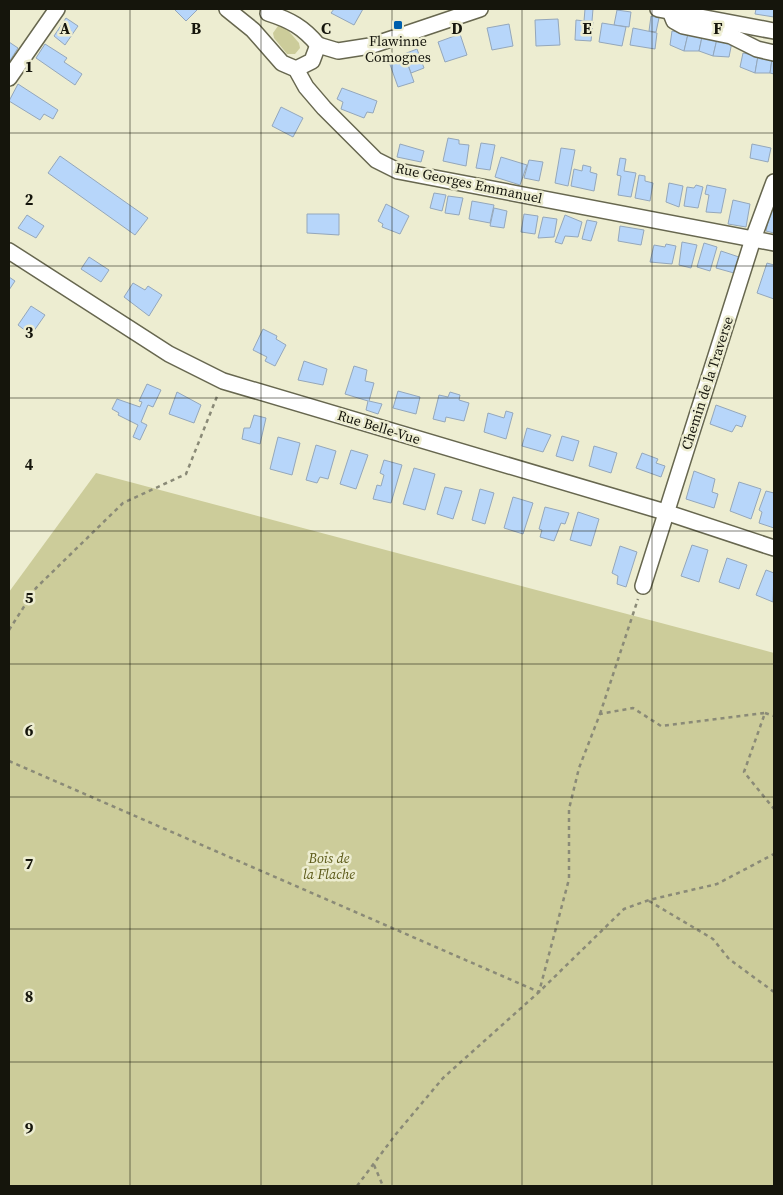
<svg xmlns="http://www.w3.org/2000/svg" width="783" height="1195" viewBox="0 0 783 1195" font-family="'Source Serif 4',serif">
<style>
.green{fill:#cccc9a}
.building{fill:#b7d6fa;stroke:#94a7bb}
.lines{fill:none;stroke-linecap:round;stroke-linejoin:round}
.street-casing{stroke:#67674f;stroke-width:18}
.path{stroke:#8a8a77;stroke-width:2.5;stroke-dasharray:4 4;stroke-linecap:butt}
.street{stroke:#fff;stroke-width:15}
.grid{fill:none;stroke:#15150c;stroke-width:1;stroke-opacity:0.55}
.poi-dot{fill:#0060ad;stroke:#ededd1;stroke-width:2}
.labels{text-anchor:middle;stroke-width:5;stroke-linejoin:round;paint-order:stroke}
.poi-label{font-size:14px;fill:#15150c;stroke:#ededd1}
.street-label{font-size:14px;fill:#15150c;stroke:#ededd1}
.park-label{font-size:14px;font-style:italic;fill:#5c5a19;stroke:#ededd1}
.grid-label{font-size:16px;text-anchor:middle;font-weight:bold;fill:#15150c;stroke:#ededd1;stroke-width:5;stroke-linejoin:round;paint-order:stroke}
</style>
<rect width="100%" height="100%" fill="#ededd1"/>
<g class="green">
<polygon points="278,26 286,28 299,43 300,48 295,54 287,54 274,38 273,33"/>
<polygon points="96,473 774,653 774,1186 9,1186 9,592"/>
</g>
<g class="building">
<polygon points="174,9 198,9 186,21"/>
<polygon points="334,9 363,9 354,25 331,13"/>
<polygon points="585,9 593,9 592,21 584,21"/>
<polygon points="756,9 774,9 774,17 755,14"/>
<polygon points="617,10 631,12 629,27 614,25"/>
<polygon points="651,16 659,18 656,32 649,31"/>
<polygon points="66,18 78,26 65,45 54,36"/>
<polygon points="558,19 560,45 536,46 535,20"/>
<polygon points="576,20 593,22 591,41 575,40"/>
<polygon points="602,23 626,27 622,46 599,42"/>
<polygon points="509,24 513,46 492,50 487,28"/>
<polygon points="633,28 657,33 655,49 630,45"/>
<polygon points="672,31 688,34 684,51 670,45"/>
<polygon points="460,34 467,55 445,62 438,42"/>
<polygon points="688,34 702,37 699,51 684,51"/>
<polygon points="702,37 717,39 713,56 699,51"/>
<polygon points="717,39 732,42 729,57 713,56"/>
<polygon points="9,42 18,48 9,62"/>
<polygon points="45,44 67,58 64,62 82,74 75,85 36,58"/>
<polygon points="417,49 424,68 411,73 404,54"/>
<polygon points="743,53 758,56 755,73 740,67"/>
<polygon points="404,54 414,82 398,87 388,59"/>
<polygon points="758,56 772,59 770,73 755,73"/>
<polygon points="772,59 774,59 774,74 770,73"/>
<polygon points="18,84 58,110 53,119 44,114 40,120 9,101"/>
<polygon points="342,88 377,101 373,113 367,112 364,118 341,109 343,102 337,99"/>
<polygon points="281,107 303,118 293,137 272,126"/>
<polygon points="448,138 459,140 459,144 469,145 466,166 443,161"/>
<polygon points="481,143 495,145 490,170 476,168"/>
<polygon points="400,144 424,151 421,162 397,157"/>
<polygon points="752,144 771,148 768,162 750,158"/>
<polygon points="561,148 575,150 568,186 555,183"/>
<polygon points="60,156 148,218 135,235 48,173"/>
<polygon points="501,157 527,165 520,185 495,177"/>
<polygon points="620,158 626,159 624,171 636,173 631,197 618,195 621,176 617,175"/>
<polygon points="529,160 543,162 539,181 524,178"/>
<polygon points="583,165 591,167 590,172 597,174 594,191 571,186 574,169 582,171"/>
<polygon points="639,175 645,176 645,181 653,183 650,201 635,198"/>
<polygon points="669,183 683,186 679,207 666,202"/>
<polygon points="696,185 703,187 698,208 684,206 687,187 694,188"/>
<polygon points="707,185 726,189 721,213 706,212 709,195 705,194"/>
<polygon points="434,193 446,195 442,211 430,208"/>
<polygon points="448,196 463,198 459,215 445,213"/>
<polygon points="733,200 750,204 746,227 728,224"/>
<polygon points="472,201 494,205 490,223 469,219"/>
<polygon points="386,204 409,216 400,234 382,227 383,224 378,221"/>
<polygon points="772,204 774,204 774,233 766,231"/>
<polygon points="494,208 507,211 504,228 490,226"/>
<polygon points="307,214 339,214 339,235 307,233"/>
<polygon points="524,214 538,216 535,234 521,232"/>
<polygon points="27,215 44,226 36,238 18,228"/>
<polygon points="565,215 582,222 578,237 565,236 562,244 555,242"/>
<polygon points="543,217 557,219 554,237 538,238"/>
<polygon points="587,220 597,222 591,241 582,239"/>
<polygon points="620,226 644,230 641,245 618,241"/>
<polygon points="682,242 697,245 691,268 679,265"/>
<polygon points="704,243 717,247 710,271 697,267"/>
<polygon points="666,244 676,246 672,264 650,262 654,245 665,247"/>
<polygon points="721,251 739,257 734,273 716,268"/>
<polygon points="89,257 109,270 101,282 81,269"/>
<polygon points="767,263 774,265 774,299 757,293"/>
<polygon points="9,277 15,281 9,290"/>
<polygon points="133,283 145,290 148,286 162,295 149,316 124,297"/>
<polygon points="31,306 45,315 31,335 18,325"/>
<polygon points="263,329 277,336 276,339 286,345 275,366 265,361 267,357 253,350"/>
<polygon points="304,361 327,369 323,385 298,380"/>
<polygon points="354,366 367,370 365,381 374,383 369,401 382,404 378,414 366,410 368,401 345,394"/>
<polygon points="147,384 161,390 153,407 148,405 141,422 147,425 140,440 133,437 138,425 118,415 119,413 112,409 117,399 140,407 142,402 139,401"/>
<polygon points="398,391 420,397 416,414 393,408"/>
<polygon points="177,392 201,405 194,423 169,414"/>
<polygon points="450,392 460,395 459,400 469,403 464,421 446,417 445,422 433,419 439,395 448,397"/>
<polygon points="716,405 746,416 742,427 736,425 732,432 710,424"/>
<polygon points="506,411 513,413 506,439 484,432 488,413 504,418"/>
<polygon points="254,415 266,418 260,444 242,439 244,428 250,428"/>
<polygon points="527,428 551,435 543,452 522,446"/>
<polygon points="562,436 579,441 573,461 556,456"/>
<polygon points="278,437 300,443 292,475 270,469"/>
<polygon points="316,445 336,451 328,479 320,477 317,483 306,480"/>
<polygon points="594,446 617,453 611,473 589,466"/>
<polygon points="351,450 368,455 356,489 340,484"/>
<polygon points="642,453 658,459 656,463 665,466 661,477 636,468"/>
<polygon points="384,460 402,465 391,503 373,499 377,485 381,486 384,475 380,473"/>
<polygon points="414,468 435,474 425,510 403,504"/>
<polygon points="694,471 715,479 712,492 718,494 714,508 686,499"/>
<polygon points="739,482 761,489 751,519 730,511"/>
<polygon points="445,487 462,491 453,519 437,514"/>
<polygon points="480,489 494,493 485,524 472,520"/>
<polygon points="766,491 774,493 774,528 759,523 762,512 759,510"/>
<polygon points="513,497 533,503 523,534 504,528"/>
<polygon points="545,507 569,513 565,524 561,523 554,541 540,537 542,530 539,529"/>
<polygon points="578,512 599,519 591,546 570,540"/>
<polygon points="692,545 708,550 699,582 681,576"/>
<polygon points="620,546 637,552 626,587 617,584 618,576 612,573"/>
<polygon points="727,558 747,565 739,589 719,582"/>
<polygon points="766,570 774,573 773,602 756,595"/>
</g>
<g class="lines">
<defs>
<g id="street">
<polyline points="227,9 253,30 282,63 296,69 306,87 324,108 376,160 398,171 774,243"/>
<polyline points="658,9 774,31"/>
<polyline points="670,11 674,21 683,26 731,36 757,49 774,53"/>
<path d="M268,13C290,20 303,27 318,45"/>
<polyline points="318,45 338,51 370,46 480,9"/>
<polyline points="296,69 312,61 318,45"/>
<polyline points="9,78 57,9"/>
<polyline points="9,251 169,354 223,381 665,512 774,548"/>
<polyline points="643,586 753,239 774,182"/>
</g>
</defs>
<use href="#street" class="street-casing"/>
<g class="path">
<polyline points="9,630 36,588 123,503 186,474 218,394"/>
<polyline points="765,713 774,716"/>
<polyline points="600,714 638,599"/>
<polyline points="9,761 539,992 569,879 569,809 579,768 600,714 633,708 661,726 765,713 744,772 774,809"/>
<polyline points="649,901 713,939 729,959 774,992"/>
<polyline points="374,1165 383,1186"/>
<polyline points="357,1186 396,1134 443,1078 539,992 624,909 649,900 717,884 774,854"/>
</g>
<use href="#street" class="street"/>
</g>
<path class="grid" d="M130,9V1186M261,9V1186M392,9V1186M522,9V1186M652,9V1186M9,133H774M9,266H774M9,398H774M9,531H774M9,664H774M9,797H774M9,929H774M9,1062H774"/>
<rect class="poi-dot" x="393" y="20" width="10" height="10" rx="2.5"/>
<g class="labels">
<g class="poi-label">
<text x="398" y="46">Flawinne<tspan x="398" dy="16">Comognes</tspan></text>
</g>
<g class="street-label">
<text transform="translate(469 183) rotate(12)" y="5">Rue Georges Emmanuel</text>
<text transform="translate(707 383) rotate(-72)" y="5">Chemin de la Traverse</text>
<text transform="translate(379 427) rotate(17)" y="5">Rue Belle-Vue</text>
</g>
<g class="park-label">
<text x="329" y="863">Bois de<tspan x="329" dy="16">la Flache</tspan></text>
</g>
</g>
<g class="grid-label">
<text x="65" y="34">A</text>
<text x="196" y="34">B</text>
<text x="326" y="34">C</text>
<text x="457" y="34">D</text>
<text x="587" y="34">E</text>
<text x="718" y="34">F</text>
<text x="29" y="72">1</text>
<text x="29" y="205">2</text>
<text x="29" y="338">3</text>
<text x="29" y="470">4</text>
<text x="29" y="603">5</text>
<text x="29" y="736">6</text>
<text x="29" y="869">7</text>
<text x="29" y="1002">8</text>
<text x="29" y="1134">9</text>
</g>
<rect width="783" height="1195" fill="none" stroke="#15150c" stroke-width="20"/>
</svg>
